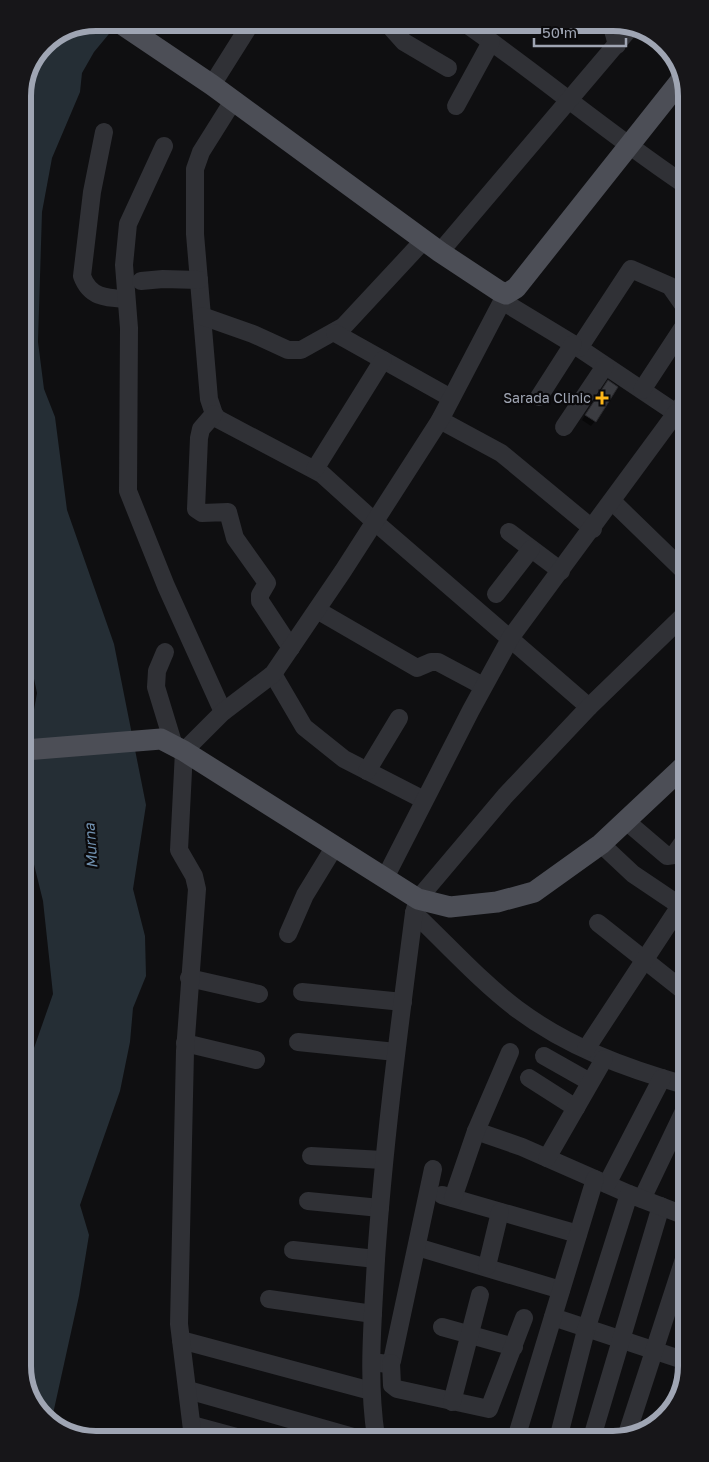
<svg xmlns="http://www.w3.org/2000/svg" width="709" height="1462" viewBox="0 0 709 1462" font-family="'Golos Text',sans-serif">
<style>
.water{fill:#252e35}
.shadow{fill:#0007}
.building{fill:#3b3c41;stroke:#29292d}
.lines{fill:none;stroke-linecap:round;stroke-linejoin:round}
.minor{stroke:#303136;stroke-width:18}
.major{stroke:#4c4e56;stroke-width:21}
.poi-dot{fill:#ffb719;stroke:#0b0a0c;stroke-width:2}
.labels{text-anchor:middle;stroke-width:4.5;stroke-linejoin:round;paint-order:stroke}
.poi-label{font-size:14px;fill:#9fa5b3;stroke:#0b0a0c;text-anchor:end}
.water-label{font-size:15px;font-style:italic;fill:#7293b2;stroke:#0b0a0c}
.rim{fill:none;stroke:#9fa5b3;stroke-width:6}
</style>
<rect width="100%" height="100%" fill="#0f0f11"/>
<polygon class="water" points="96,23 118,23 94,52 82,73 80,92 52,158 42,212 38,342 44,389 55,417 67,510 114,644 146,805 133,889 145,936 146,976 133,1008 130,1042 120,1091 80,1205 89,1235 79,1296 51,1423 28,1394 27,1058 34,1048 53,994 43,901 26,832 25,759 37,693 25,636 23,91 44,44"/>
<polygon class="shadow" points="604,386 595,421 591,426 582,420"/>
<polygon class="building" points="608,380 618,387 596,422 585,415"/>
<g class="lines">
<g class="minor">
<polyline points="387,23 404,42 448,68"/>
<path d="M465,23C538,74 607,132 681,182"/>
<polyline points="611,23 617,45"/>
<polyline points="212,85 251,23"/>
<polyline points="233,101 201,152 195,169 195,234 209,399 214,414 218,419 322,474 375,522 589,707"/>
<polyline points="456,106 491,42"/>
<path d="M104,132L92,192L82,276C90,298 107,298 126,299"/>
<polyline points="164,146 128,224 124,265 129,328 128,491 166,586 223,712"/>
<polyline points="440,252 631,27"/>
<polyline points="141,281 163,279 199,280"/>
<polyline points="502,301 573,344 676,413 682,405"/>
<polyline points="202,316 253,334 288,350 301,350 344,326 424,240"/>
<polyline points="335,333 451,398"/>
<polyline points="579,348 631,269 670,286 682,303"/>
<polyline points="642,390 682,329"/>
<polyline points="539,397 573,344"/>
<polyline points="214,414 201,429 199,438 196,509 202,513 228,512 235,538 267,583 260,595 260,601 291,648"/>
<polyline points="440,420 501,453 593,529"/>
<polyline points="564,427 605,366"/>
<polyline points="315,469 383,360"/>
<polyline points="613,502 683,570"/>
<polyline points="509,532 561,571"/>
<polyline points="496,594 531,549"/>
<polyline points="317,610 417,668 431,662 438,662 483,686"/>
<polyline points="165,652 157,671 156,687 174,746"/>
<polyline points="273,674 304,727 344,759 424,800"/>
<polyline points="367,771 399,718"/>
<polyline points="626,821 667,856 674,855 684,841"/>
<polyline points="601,844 633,874 685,909"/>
<polyline points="385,878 471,710 511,637 676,413"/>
<path d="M414,913C448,945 480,981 517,1009C568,1047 625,1068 685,1085"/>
<polyline points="598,923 685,992"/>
<polyline points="288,934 305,895 335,846"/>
<polyline points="189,978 259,994"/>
<polyline points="302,992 403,1002"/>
<polyline points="298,1042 396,1052"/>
<polyline points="185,1043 256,1060"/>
<polyline points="586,1049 680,906"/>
<polyline points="544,1056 590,1082"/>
<polyline points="529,1078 576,1108"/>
<polyline points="476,1131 522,1147 629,1194"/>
<polyline points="311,1156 383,1160"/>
<polyline points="547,1158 604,1059"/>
<polyline points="607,1184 662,1078"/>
<polyline points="442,1195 578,1234"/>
<polyline points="453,1198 476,1131 510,1052"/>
<polyline points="642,1199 685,1109"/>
<polyline points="308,1201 380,1208"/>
<polyline points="417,1247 561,1290"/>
<polyline points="293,1250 376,1259"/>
<polyline points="487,1266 500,1212"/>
<polyline points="269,1299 373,1314"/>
<polyline points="553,1317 686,1361"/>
<polyline points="442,1327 514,1347"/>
<polyline points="181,1340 371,1391"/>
<polyline points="380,1363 388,1364 392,1361 433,1169"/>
<polyline points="391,1363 392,1385 397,1389 489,1409 524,1318"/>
<polyline points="188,1390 353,1437"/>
<polyline points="452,1402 480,1295"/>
<polyline points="192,1425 240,1438"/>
<polyline points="593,1434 661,1206"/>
<polyline points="627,1434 686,1253"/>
<polyline points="517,1435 595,1179"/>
<polyline points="559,1435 586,1330 629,1194 686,1216"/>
<path d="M376,1437C367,1378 373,1318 376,1259C384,1143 399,1029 414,913L418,899L505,796L589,707L683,616"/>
<polyline points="193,1438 179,1324 185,1051 197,889 194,876 179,850 184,751 223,712 273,674 343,571 440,420 506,294"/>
</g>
<g class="major">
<polyline points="120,23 212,85 440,252 499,291 506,294 516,288 681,80"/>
<polyline points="25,750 161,739 184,751 418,899 450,907 497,902 534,892 601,844 684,766"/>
</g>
</g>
<path class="poi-dot" d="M599.5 390.5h5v5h5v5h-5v5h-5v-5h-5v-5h5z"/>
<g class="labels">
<g class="poi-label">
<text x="591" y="403">Sarada Clinic</text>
</g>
<g class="water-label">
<text transform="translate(91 846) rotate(-94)" y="5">Murna</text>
</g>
</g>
<path d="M0 0H709V1462H0ZM96 31H613A65 65 0 0 1 678 96V1366A65 65 0 0 1 613 1431H96A65 65 0 0 1 31 1366V96A65 65 0 0 1 96 31Z" fill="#171619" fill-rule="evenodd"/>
<path class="rim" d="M96 31H613A65 65 0 0 1 678 96V1366A65 65 0 0 1 613 1431H96A65 65 0 0 1 31 1366V96A65 65 0 0 1 96 31Z"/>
<path d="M534 38v8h92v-8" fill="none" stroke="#9fa5b3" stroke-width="2.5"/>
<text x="542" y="38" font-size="15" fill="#9fa5b3" stroke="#0b0a0c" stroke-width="4" paint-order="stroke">50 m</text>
</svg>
